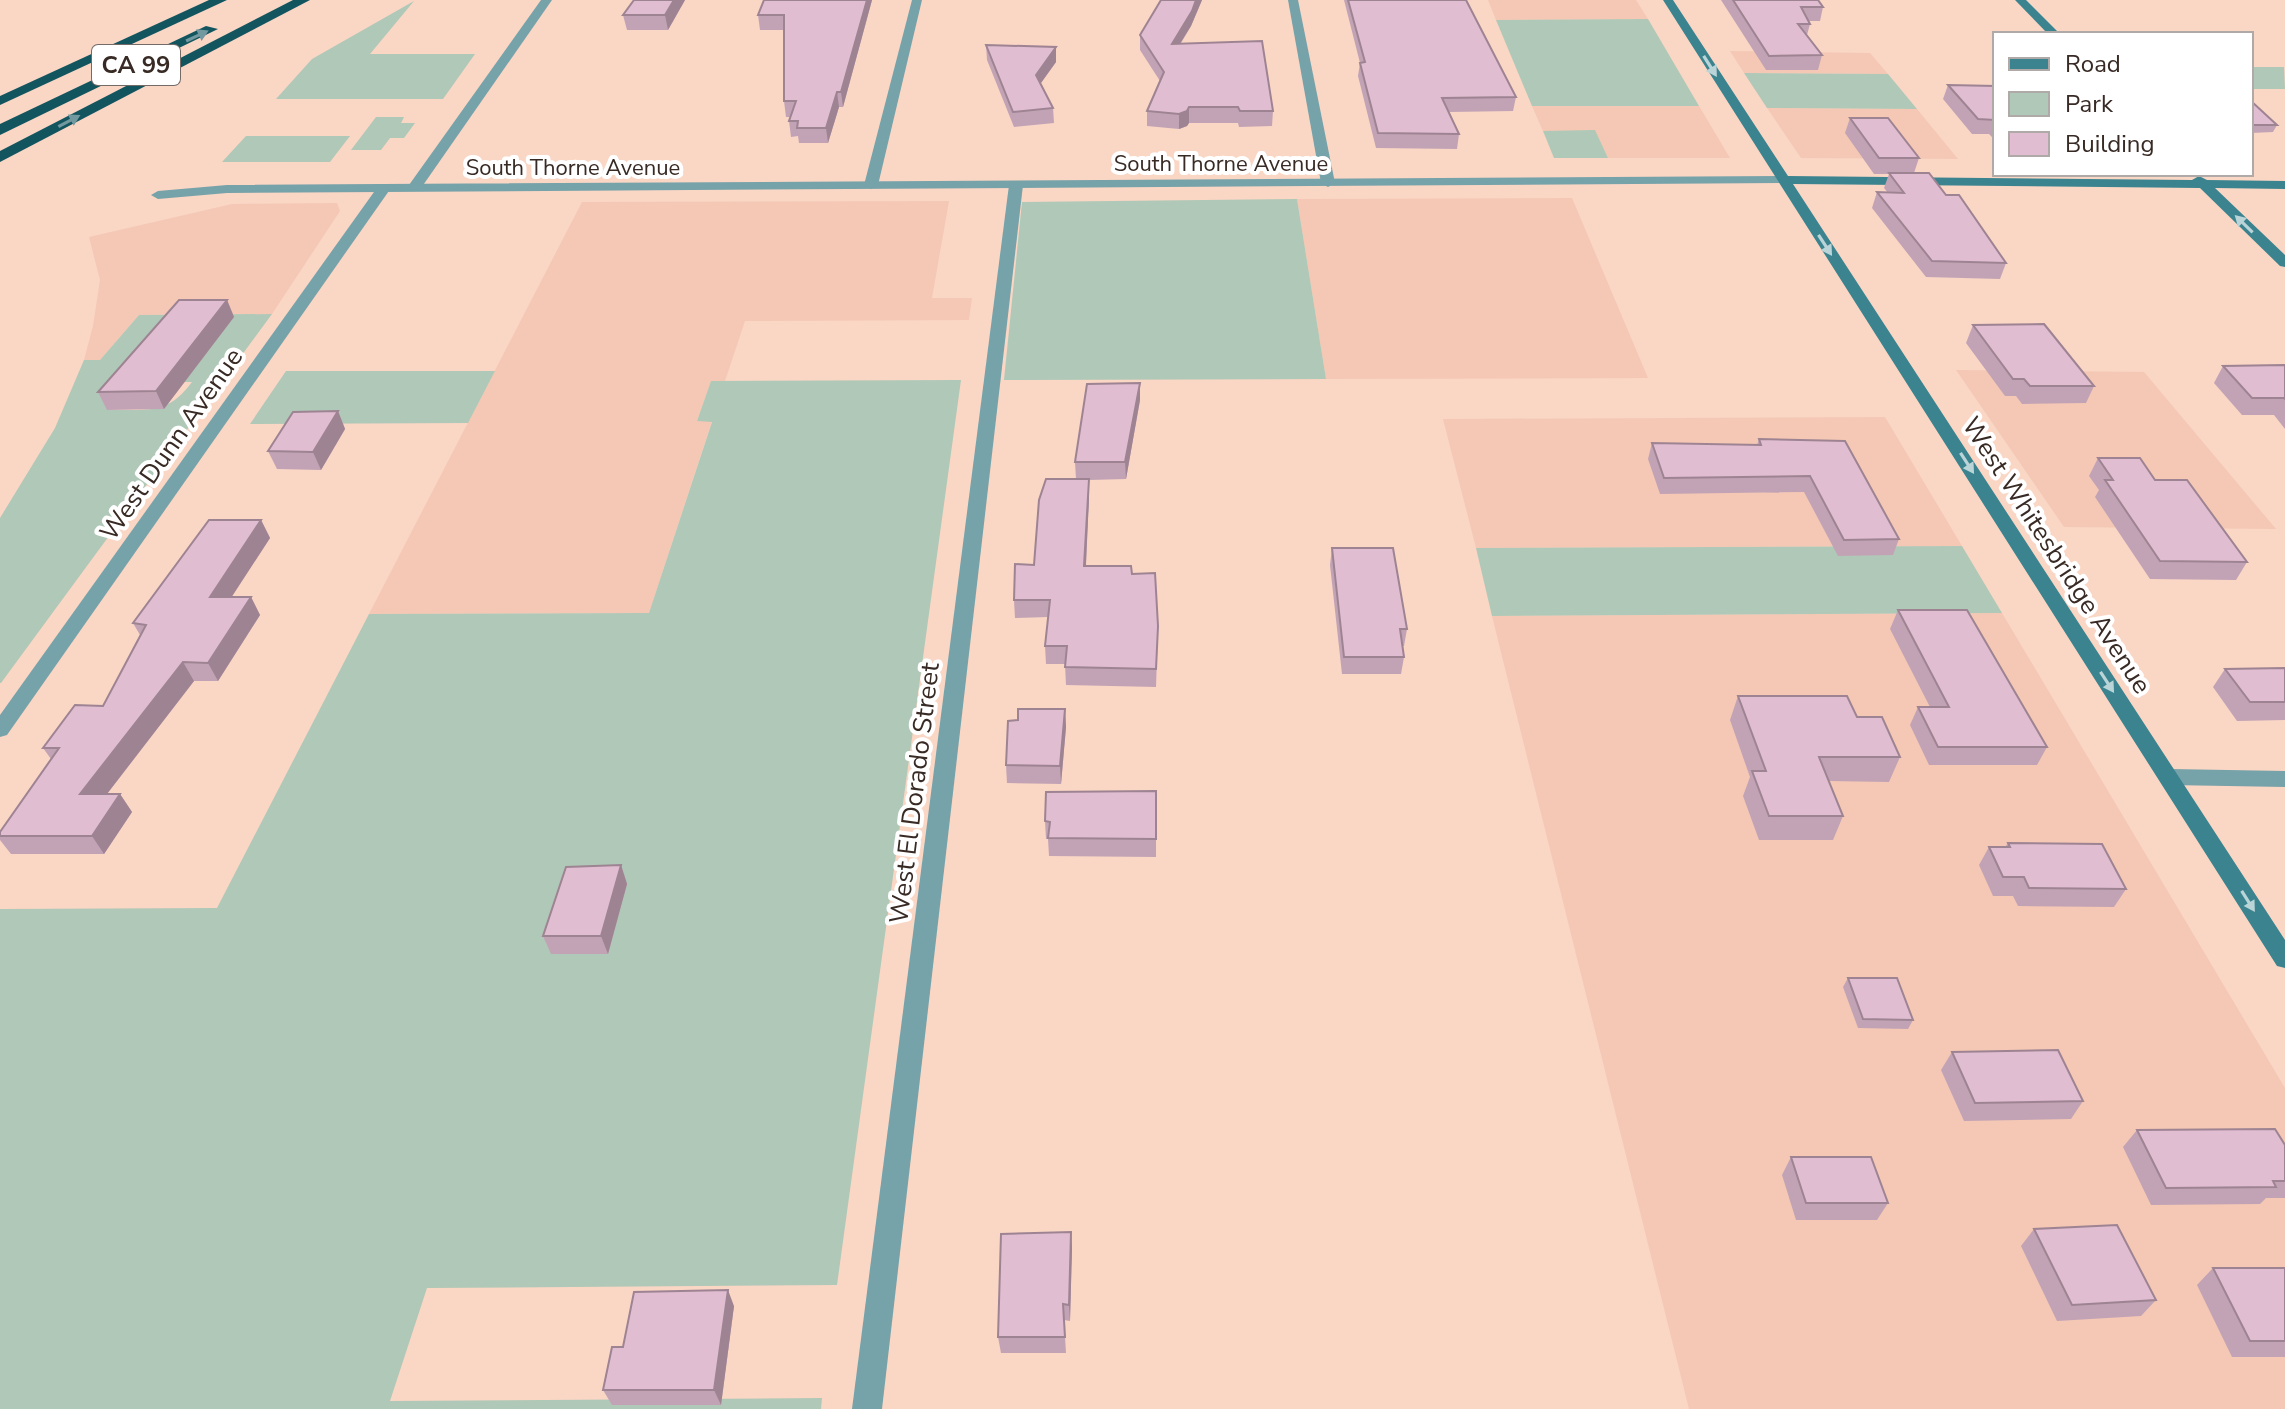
<svg xmlns="http://www.w3.org/2000/svg" width="2285" height="1409" viewBox="0 0 2285 1409" font-family="'Nunito Sans',sans-serif">
<style>
.built{fill:#f4c8b4}
.green{fill:#b0c8b7;fill-rule:evenodd}
.lines{fill:none;stroke-linecap:round;stroke-linejoin:round}
.minor{fill:#76a2a9;fill-rule:evenodd}
.tertiary{fill:#76a2a9;fill-rule:evenodd}
.secondary{fill:#3b848f;fill-rule:evenodd}
.motorway{fill:#12555f;fill-rule:evenodd}
.wall{fill:#c2a3b5}
.shaded-wall{fill:#9e8493}
.building{fill:#e1bdd2;stroke:#9e8493;stroke-width:2}
.oneway{fill:#71999f}
.oneway2{fill:#bad4d8}
.labels{text-anchor:middle;stroke-width:8;stroke-linejoin:round;paint-order:stroke}
.far-street-label{font-size:22px;fill:#382a24;stroke:#fff}
.shield{fill:#fff;stroke:#746a66;stroke-width:2}
.shield-label{font-size:24px;font-weight:bold;fill:#382a24}
.street-label{font-size:26px;fill:#382a24;stroke:#fff}
</style>
<rect width="100%" height="100%" fill="#fad6c5"/>
<g class="built">
<polygon points="1488,0 1636,0 1648,19 1496,20"/>
<polygon points="1730,51 1870,53 1888,74 1744,73"/>
<polygon points="1532,106 1699,106 1730,158 1608,158 1595,131 1543,131"/>
<polygon points="1767,108 1917,109 1958,159 1801,158"/>
<polygon points="1572,198 1648,378 1326,379 1297,199"/>
<polygon points="949,201 932,298 972,298 969,320 745,321 725,381 711,381 697,421 712,421 649,613 369,614 582,202"/>
<polygon points="337,203 340,211 272,314 139,315 100,360 84,360 93,326 100,280 89,237 232,204"/>
<polygon points="1956,370 2144,372 2276,529 2064,527"/>
<polygon points="1885,417 1962,546 1476,548 1443,419"/>
<polygon points="2002,613 2285,1088 2285,1409 1689,1409 1492,616"/>
</g>
<g class="green">
<polygon points="414,1 370,54 475,54 443,99 276,99 312,59"/>
<polygon points="1648,19 1699,106 1532,106 1496,20"/>
<polygon points="2251,67 2284,67 2285,89 2251,89"/>
<polygon points="1744,73 1888,74 1917,109 1767,108"/>
<polygon points="376,117 404,117 401,123 415,123 404,138 390,138 381,150 351,150"/>
<polygon points="1595,130 1608,158 1554,158 1543,131"/>
<polygon points="246,136 350,136 330,162 222,162"/>
<polygon points="1297,199 1326,379 1004,380 1022,202"/>
<path d="M272,314L1,683H0V518L55,428L84,360H100L139,315ZM131,382H192C167,416 147,409 108,410Z"/>
<polygon points="286,371 495,371 468,423 250,424"/>
<polygon points="961,380 837,1285 427,1288 390,1401 822,1398 821,1409 0,1409 0,909 217,908 369,614 649,613 712,422 697,421 711,381"/>
<polygon points="1962,546 2002,613 1492,616 1476,548"/>
</g>
<g class="lines">
<g class="minor">
<polygon points="541,0 552,0 419,191 409,191 409,185"/>
<polygon points="912,0 922,0 878,185 871,189 864,185"/>
<polygon points="1288,0 1298,0 1335,183 1328,187 1321,183"/>
<polygon points="1016,181 1023,185 882,1409 852,1409 1009,185"/>
<polygon points="379,185 391,188 7,735 0,737 0,715"/>
<polygon points="2170,769 2285,771 2285,787 2170,785 2163,782 2160,777 2163,772"/>
</g>
<polygon class="tertiary" points="1782,176 1789,180 1787,183 227,193 158,199 151,195 158,191 227,185"/>
<g class="secondary">
<polygon points="1663,0 1673,0 1788,176 2192,180 2199,176 2207,180 2285,181 2285,189 2215,188 2285,255 2285,267 2280,266 2200,188 1793,184 2285,940 2285,968 2277,966"/>
<polygon points="2015,0 2026,0 2060,34 2048,34"/>
</g>
<g class="motorway">
<polygon points="209,0 227,0 0,105 0,96"/>
<polygon points="293,0 310,0 0,162 0,151"/>
<polygon points="206,26 218,29 0,135 0,124"/>
</g>
</g>
<g class="wall">
<polygon points="685,0 668,30 627,30 623,15"/>
<polygon points="764,0 872,0 843,107 839,107 828,143 799,143 798,136 791,137 789,121 790,117 786,117 784,101 784,30 760,30 758,15"/>
<polygon points="1161,0 1202,0 1191,26 1181,43 1273,111 1272,126 1239,127 1238,123 1189,123 1187,126 1179,129 1147,126 1147,111 1160,81 1140,50 1140,35"/>
<polygon points="1344,0 1466,0 1516,97 1513,111 1449,112 1459,134 1457,149 1376,148 1358,76 1360,63"/>
<polygon points="1721,0 1818,0 1823,7 1820,21 1808,21 1810,24 1807,35 1822,55 1818,70 1766,70"/>
<polygon points="986,45 1056,47 1056,62 1040,84 1053,108 1054,123 1014,127 987,60"/>
<polygon points="1948,85 1995,86 1995,140 1989,134 1972,134 1943,99"/>
<polygon points="2251,101 2277,125 2273,132 2251,133"/>
<polygon points="1850,118 1919,158 1914,173 1946,195 2006,263 2000,279 1926,277 1872,208 1877,192 1888,193 1884,188 1889,174 1874,174 1845,133"/>
<polygon points="227,300 234,317 164,409 107,410 98,392"/>
<polygon points="1973,325 2094,386 2086,403 2022,404 2016,396 2005,396 1966,343"/>
<polygon points="2285,365 2285,429 2274,415 2242,415 2214,383 2223,366"/>
<polygon points="1140,400 1126,479 1089,480 1089,497 1086,566 1132,574 1158,626 1156,687 1066,685 1065,664 1046,664 1045,646 1048,617 1015,618 1014,600 1034,565 1076,479 1075,462"/>
<polygon points="338,411 345,429 321,470 277,469 268,451"/>
<polygon points="1759,439 1899,539 1893,555 1838,556 1804,492 1660,494 1648,459 1652,443 1757,445"/>
<polygon points="2098,458 2155,480 2247,562 2236,580 2150,579 2095,497 2099,490 2089,476"/>
<polygon points="261,520 270,538 231,597 251,597 260,615 218,681 194,681 107,794 120,794 132,812 104,854 11,854 0,840 0,832 51,759 43,748 103,706 140,635 133,623"/>
<polygon points="1332,548 1407,629 1404,646 1402,646 1404,657 1401,674 1342,674 1330,565"/>
<polygon points="1898,610 2047,747 2037,765 1929,765 1910,725 1918,707 1930,707 1890,629"/>
<polygon points="2285,668 2285,720 2237,721 2213,687 2225,669"/>
<polygon points="1738,696 1857,717 1900,757 1889,782 1829,781 1843,816 1833,840 1759,840 1743,796 1750,777 1730,720"/>
<polygon points="1065,709 1066,727 1061,784 1007,783 1006,765 1018,720"/>
<polygon points="1156,791 1156,857 1049,856 1048,839 1046,839 1045,821"/>
<polygon points="2008,843 2126,889 2114,907 2018,906 2013,896 1993,896 1979,865 1989,847 2005,847"/>
<polygon points="621,865 627,884 608,954 551,954 543,936"/>
<polygon points="1848,978 1913,1020 1908,1029 1858,1028 1843,987"/>
<polygon points="1952,1052 2083,1101 2071,1119 1964,1121 1941,1070"/>
<polygon points="2137,1130 2285,1145 2285,1198 2266,1198 2260,1204 2151,1205 2123,1147"/>
<polygon points="1791,1157 1888,1203 1877,1220 1796,1220 1782,1175"/>
<polygon points="2034,1229 2156,1300 2141,1316 2057,1321 2021,1246"/>
<polygon points="1071,1232 1072,1248 1070,1321 1064,1320 1066,1353 1001,1353 998,1337"/>
<polygon points="2213,1268 2285,1268 2285,1357 2232,1357 2197,1285"/>
<polygon points="734,1306 721,1405 612,1405 603,1390 623,1347"/>
</g>
<g class="shaded-wall">
<polygon points="674,0 685,0 668,30 665,15"/>
<polygon points="867,0 872,0 843,107 841,92"/>
<polygon points="1196,0 1202,0 1191,26 1171,58 1172,44"/>
<polygon points="1056,47 1056,62 1036,90 1036,75"/>
<polygon points="837,92 839,107 828,143 826,128"/>
<polygon points="1189,107 1189,123 1187,126 1179,129 1179,114"/>
<polygon points="227,300 234,317 164,409 156,391"/>
<polygon points="1140,383 1140,400 1126,479 1125,462"/>
<polygon points="338,411 345,429 321,470 313,452"/>
<polygon points="1089,479 1089,497 1085,583 1084,566"/>
<polygon points="261,520 270,538 220,615 210,597"/>
<polygon points="251,597 260,615 218,681 208,663"/>
<polygon points="183,662 194,681 93,812 80,794"/>
<polygon points="1065,709 1066,727 1061,784 1060,766"/>
<polygon points="120,794 132,812 104,854 92,836"/>
<polygon points="621,865 627,884 608,954 601,936"/>
<polygon points="1071,1232 1072,1248 1070,1321 1069,1305"/>
<polygon points="728,1290 734,1306 721,1405 714,1390"/>
</g>
<g class="building">
<polygon points="634,0 674,0 665,15 623,15"/>
<polygon points="764,0 867,0 841,92 837,92 826,128 797,128 798,121 789,121 796,101 784,101 784,15 758,15"/>
<polygon points="1161,0 1196,0 1192,11 1172,44 1262,41 1273,111 1240,111 1238,107 1189,107 1187,111 1179,114 1147,111 1164,72 1140,35"/>
<polygon points="1348,0 1466,0 1516,97 1442,98 1459,134 1378,133 1360,63 1365,62"/>
<polygon points="1733,0 1818,0 1823,7 1801,7 1810,24 1798,24 1822,55 1769,56"/>
<polygon points="986,45 1056,47 1036,75 1053,108 1013,112"/>
<polygon points="1948,85 1995,86 1995,120 1978,119"/>
<polygon points="2251,101 2277,125 2251,125"/>
<polygon points="1850,118 1888,118 1919,158 1879,158"/>
<polygon points="1889,173 1929,173 1946,195 1959,195 2006,263 1932,261 1877,192 1904,193"/>
<polygon points="179,300 227,300 156,391 98,392"/>
<polygon points="2044,324 2094,386 2030,386 2024,379 2013,379 1973,325"/>
<polygon points="2285,365 2285,399 2284,398 2252,398 2223,366"/>
<polygon points="1140,383 1125,462 1075,462 1087,384"/>
<polygon points="338,411 313,452 268,451 293,412"/>
<polygon points="1759,439 1845,441 1899,539 1844,540 1810,476 1664,478 1652,443 1761,445"/>
<polygon points="2098,458 2140,458 2155,480 2187,480 2247,562 2160,561 2105,480 2113,480"/>
<polygon points="1046,479 1089,479 1084,566 1131,566 1132,574 1155,573 1158,626 1156,669 1065,667 1067,646 1045,646 1050,600 1014,600 1015,564 1034,565 1039,500"/>
<polygon points="209,520 261,520 210,597 251,597 208,663 183,662 80,794 120,794 92,836 0,836 0,832 59,748 43,748 75,705 103,706 146,625 133,623"/>
<polygon points="1332,548 1393,548 1407,629 1400,629 1404,657 1344,657"/>
<polygon points="1898,610 1967,610 2047,747 1938,747 1918,707 1949,707"/>
<polygon points="2285,668 2285,702 2250,702 2225,669"/>
<polygon points="1738,696 1847,696 1857,717 1882,717 1900,757 1819,757 1843,816 1769,816 1752,771 1766,771"/>
<polygon points="1018,709 1065,709 1060,766 1006,765 1008,721 1018,720"/>
<polygon points="1156,791 1156,839 1048,838 1050,822 1045,821 1046,792"/>
<polygon points="2008,843 2102,844 2126,889 2029,888 2024,877 2003,877 1989,847 2010,847"/>
<polygon points="621,865 601,936 543,936 566,867"/>
<polygon points="1848,978 1897,978 1913,1020 1863,1019"/>
<polygon points="2058,1050 2083,1101 1975,1103 1952,1052"/>
<polygon points="2275,1129 2285,1145 2285,1181 2273,1181 2276,1187 2166,1188 2137,1130"/>
<polygon points="1791,1157 1871,1157 1888,1203 1806,1203"/>
<polygon points="2117,1225 2156,1300 2072,1305 2034,1229"/>
<polygon points="1071,1232 1069,1305 1063,1304 1065,1337 998,1337 1001,1234"/>
<polygon points="2213,1268 2285,1268 2285,1341 2250,1341"/>
<polygon points="728,1290 714,1390 603,1390 612,1347 623,1347 634,1292"/>
</g>
<defs><path id="oneway-solid" d="M-6-.8H1V-3.2L6.5 0L1 3.2V.8H-6Z" transform="scale(2)"/></defs>
<g class="oneway">
<use href="#oneway-solid" transform="translate(197 36) rotate(-25)"/>
<use href="#oneway-solid" transform="translate(69 121) rotate(-28)"/>
</g>
<g class="oneway2">
<use href="#oneway-solid" transform="translate(1710 66) rotate(58)"/>
<use href="#oneway-solid" transform="translate(2244 224) rotate(-136)"/>
<use href="#oneway-solid" transform="translate(1825 245) rotate(57)"/>
<use href="#oneway-solid" transform="translate(1967 463) rotate(57)"/>
<use href="#oneway-solid" transform="translate(2107 682) rotate(57)"/>
<use href="#oneway-solid" transform="translate(2248 901) rotate(58)"/>
</g>
<g class="labels">
<g class="far-street-label">
<text x="1221" y="171">South Thorne Avenue</text>
<text x="573" y="175">South Thorne Avenue</text>
</g>
<rect class="shield" x="92" y="45" width="88" height="40" rx="6"/>
<g class="shield-label">
<text x="136" y="73">CA 99</text>
</g>
<g class="street-label">
<text transform="translate(171 444) rotate(-55)" y="9">West Dunn Avenue</text>
<text transform="translate(2057 555) rotate(57)" y="9">West Whitesbridge Avenue</text>
<text transform="translate(914 793) rotate(-83)" y="9">West El Dorado Street</text>
</g>
</g>
<rect x="1993" y="32" width="260" height="144" fill="#ffffff" stroke="#afaaa7" stroke-width="2"/>
<rect x="2009" y="58" width="40" height="12" fill="#3b848f" stroke="#afaaa7" stroke-width="2"/>
<text x="2065" y="72" font-size="24" fill="#382a24">Road</text>
<rect x="2009" y="92" width="40" height="24" fill="#b0c8b7" stroke="#afaaa7" stroke-width="2"/>
<text x="2065" y="112" font-size="24" fill="#382a24">Park</text>
<rect x="2009" y="132" width="40" height="24" fill="#e1bdd2" stroke="#afaaa7" stroke-width="2"/>
<text x="2065" y="152" font-size="24" fill="#382a24">Building</text>
</svg>
